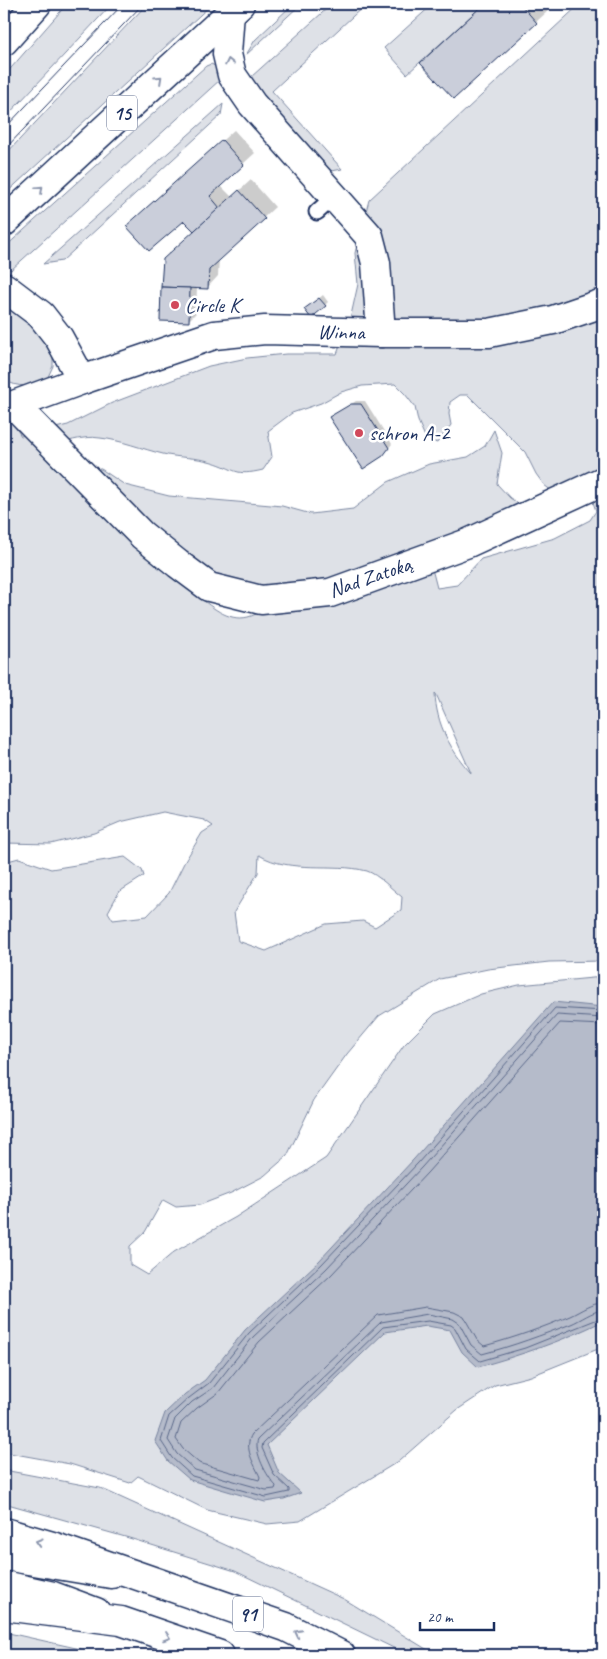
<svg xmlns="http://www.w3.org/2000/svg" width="607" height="1659" viewBox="0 0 607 1659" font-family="Caveat,sans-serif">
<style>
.green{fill:#dee1e7;stroke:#7c88a2;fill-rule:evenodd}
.water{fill:#b5bbca;stroke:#77839f}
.shadow{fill:#0003}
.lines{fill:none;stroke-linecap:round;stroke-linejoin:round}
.shore{stroke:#596789;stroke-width:1}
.building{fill:#caceda;stroke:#1b2f5e}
.lane-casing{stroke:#1b2f5e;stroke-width:19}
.street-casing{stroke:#1b2f5e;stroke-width:31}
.secondary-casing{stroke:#1b2f5e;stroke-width:31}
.primary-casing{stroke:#1b2f5e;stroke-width:31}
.lane{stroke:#fff;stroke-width:15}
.street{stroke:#fff;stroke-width:28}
.secondary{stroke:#fff;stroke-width:28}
.primary{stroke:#fff;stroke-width:28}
.tram{stroke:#1b2f5e;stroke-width:1}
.oneway{stroke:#8d97ae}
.poi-dot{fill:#d1495b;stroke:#fff;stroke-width:2}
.labels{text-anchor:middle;stroke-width:5;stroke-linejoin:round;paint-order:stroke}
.shield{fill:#fff;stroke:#5f6d8e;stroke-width:1}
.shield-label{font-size:20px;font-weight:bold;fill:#1b2f5e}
.poi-label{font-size:21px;fill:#1b2f5e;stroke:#fff;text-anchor:start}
.street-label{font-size:21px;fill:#1b2f5e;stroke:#fff}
</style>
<rect width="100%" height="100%" fill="#fff"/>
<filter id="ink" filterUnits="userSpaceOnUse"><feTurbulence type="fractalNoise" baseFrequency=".02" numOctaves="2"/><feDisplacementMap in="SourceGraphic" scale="10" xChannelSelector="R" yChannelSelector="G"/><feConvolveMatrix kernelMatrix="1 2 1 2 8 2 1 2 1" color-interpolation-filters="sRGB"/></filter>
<g filter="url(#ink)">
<g class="green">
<polygon points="67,4 112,4 4,119 4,76"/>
<polygon points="147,4 212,4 4,195 4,156"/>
<polygon points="293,4 301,4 246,55 255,40"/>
<polygon points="332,4 366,4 272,91 342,169 332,171 319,167 249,82 251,77"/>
<polygon points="433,4 484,4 407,74 384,48"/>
<path d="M580,4H603V961L549,962L488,969L440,979L379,1016L347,1054L314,1100L287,1156L264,1176L231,1193L200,1205L176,1207L163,1200L145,1232L130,1246V1265L147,1275L174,1252L236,1217L326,1158L404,1045L435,1014L481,994L519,985L603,977V1347L531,1376L495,1385L457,1410L399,1461L300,1521L267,1524L207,1510L138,1476L130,1483L70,1464L4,1452V862L19,858L51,869L125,857L142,870L144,876L119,892L108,912L113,920L147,916L169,893L184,863L202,833L213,826L204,820L163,812L120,822L94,833L51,844L4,843V401L11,420L21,436L68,425L112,403L209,366L247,358L286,354H337L350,320L358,284L355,253L369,200ZM395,384L405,394L415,407L418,421L426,439L437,443L451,425L449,414L450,402L460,395H468L525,452L536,474L544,485L552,491L587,495L593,502L596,511L590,520L555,538L481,559L457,585L437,588L429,557L527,509L510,498L497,484L502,453L494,430L485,446L468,457L429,464L388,482L353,509L311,514L282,506L169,496L125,485L101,469H89L208,576L251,588L256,614C234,625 217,611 200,598L47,447C64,443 83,435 100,438C121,440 142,449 163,454C179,458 196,457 212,462C236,469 234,477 263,470L272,457L268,431L292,413L321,403L341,392L362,386ZM435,693L436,694L471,773C451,751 436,724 435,693ZM259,855C291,874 332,862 367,871C377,874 393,890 402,897L401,910L375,927L363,921L326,924L266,951L238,941L234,912L258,873Z"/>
<polygon points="211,64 217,67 221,79 11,270 4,266 4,248 206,66"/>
<polygon points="223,104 221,115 62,261 43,264"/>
<path d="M7,305L35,323L53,350V366L46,381C31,387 18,388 4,380V306Z"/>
<polygon points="4,1470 100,1488 344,1599 436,1655 408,1655 235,1571 129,1538 4,1503"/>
<polygon points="4,1632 103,1654 108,1655 4,1655"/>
</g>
<path class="water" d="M553,1002L603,1007V1321C563,1341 521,1355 478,1367L462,1352L450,1330L427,1326L385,1332L267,1445L279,1473L301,1493L284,1499L265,1502L190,1480L168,1461L155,1441L165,1413L185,1394L205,1380L245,1330L318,1262L414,1159Z"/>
<g class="shadow">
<polygon points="485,4 541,4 548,11 454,97 433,52"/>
<polygon points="234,130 255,153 220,185 232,197 251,180 275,207 219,259 218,276 207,288 197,287 196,313 188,321 161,320 195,231 184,219 139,215"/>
<polygon points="323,295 328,302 325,305 310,306"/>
<polygon points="356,401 365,401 392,444 386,451 331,417"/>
</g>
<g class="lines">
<g class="shore">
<polyline points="603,1011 555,1008 418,1163 321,1265 249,1333 209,1383 189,1398 169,1416 161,1441 172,1458 192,1476 266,1497 289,1492 289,1489 274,1475 262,1448 263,1443 383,1327 428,1321 451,1325 455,1328 466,1349 480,1361 525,1348 603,1317"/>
<path d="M603,1018L557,1015L422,1167L326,1269L253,1337L213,1388L192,1402L175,1419L168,1440L177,1454L195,1470L266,1490L275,1489L276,1486C267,1477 253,1451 258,1439L381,1322L428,1314L453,1319L459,1323L471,1345L482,1354C513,1346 542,1335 571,1324C581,1320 592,1311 603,1310"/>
<path d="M603,1025L560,1023L428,1172L331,1275L259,1342L218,1393L197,1408L181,1423L176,1439L183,1449L199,1463L259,1480L260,1477C254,1463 243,1448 252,1434L378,1315L426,1307L454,1312L464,1317L477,1340L484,1346C514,1338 542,1328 570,1316C581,1311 591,1303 603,1303"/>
</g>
</g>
<g class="building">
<polygon points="484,4 524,4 522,6 537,23 454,99 420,63"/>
<polygon points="222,140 244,165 210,196 220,208 194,231 184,221 149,251 126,226"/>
<polygon points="239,190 265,219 209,270 208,289 161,287 163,259"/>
<polygon points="161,287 190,288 189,322 160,321"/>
<polygon points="319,298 326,306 311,318 304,309"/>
<polygon points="351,404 361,404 389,448 383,456 363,469 329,417"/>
</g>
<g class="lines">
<defs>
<polyline id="lane" points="317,212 334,197"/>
<g id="street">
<polyline points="230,12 227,54 232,75 252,104 369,236 376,263 381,333"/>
<polyline points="4,287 41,315 59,338 82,380"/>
<polyline points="603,303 553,320 489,333 381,333 265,330 214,335 82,380 14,405 142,535 178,564 209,587 261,600 330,593 468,543 603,481"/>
</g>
<g id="secondary">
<polyline points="4,1556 111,1574"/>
<polyline points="4,1585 53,1596 96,1612"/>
</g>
<g id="primary">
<polyline points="4,41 37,4"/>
<polyline points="4,222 240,4"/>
<polyline points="4,1532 52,1546 286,1627 341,1655"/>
<polyline points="4,1606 121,1621 220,1655"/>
</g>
</defs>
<use href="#lane" class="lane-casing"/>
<use href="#street" class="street-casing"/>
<use href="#secondary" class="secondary-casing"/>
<use href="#primary" class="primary-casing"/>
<use href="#lane" class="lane"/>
<use href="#street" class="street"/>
<use href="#secondary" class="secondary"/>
<use href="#primary" class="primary"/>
<g class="tram">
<polyline points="4,129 123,4"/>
<polyline points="4,150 143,4"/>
</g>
</g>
<defs><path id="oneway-chevron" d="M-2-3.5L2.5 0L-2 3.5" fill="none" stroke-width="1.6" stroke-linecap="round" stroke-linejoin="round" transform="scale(1.25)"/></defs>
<g class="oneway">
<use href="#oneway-chevron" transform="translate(229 62) rotate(-102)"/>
<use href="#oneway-chevron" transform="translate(159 79) rotate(-43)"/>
<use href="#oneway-chevron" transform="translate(40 189) rotate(-43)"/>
<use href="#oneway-chevron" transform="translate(39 1542) rotate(-164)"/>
<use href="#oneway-chevron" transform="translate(298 1633) rotate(-153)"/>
<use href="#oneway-chevron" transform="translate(167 1637) rotate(19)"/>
</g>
</g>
<g class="poi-dot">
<circle cx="175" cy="305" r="5"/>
<circle cx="359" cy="433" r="5"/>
</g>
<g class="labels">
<g class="shield">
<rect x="107" y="95.5" width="30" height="35" rx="4"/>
<rect x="233" y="1596.5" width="30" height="35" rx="4"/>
</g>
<g class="shield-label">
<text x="122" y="120">15</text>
<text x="248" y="1621">91</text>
</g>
<g class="poi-label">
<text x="185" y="312">Circle K</text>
<text x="369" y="440">schron A-2</text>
</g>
<g class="street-label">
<text transform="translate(341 332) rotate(1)" y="7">Winna</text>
<text transform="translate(370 577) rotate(-19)" y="7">Nad Zatoką</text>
</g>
</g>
<rect width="607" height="1659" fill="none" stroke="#fff" stroke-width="20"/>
<rect x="10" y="10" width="587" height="1639" fill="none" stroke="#1b2f5e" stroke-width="2" filter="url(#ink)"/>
<path d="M420 1622v8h74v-8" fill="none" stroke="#1b2f5e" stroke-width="2.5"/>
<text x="427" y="1622" font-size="15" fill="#1b2f5e" stroke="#ffffff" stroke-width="4" paint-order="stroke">20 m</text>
</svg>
